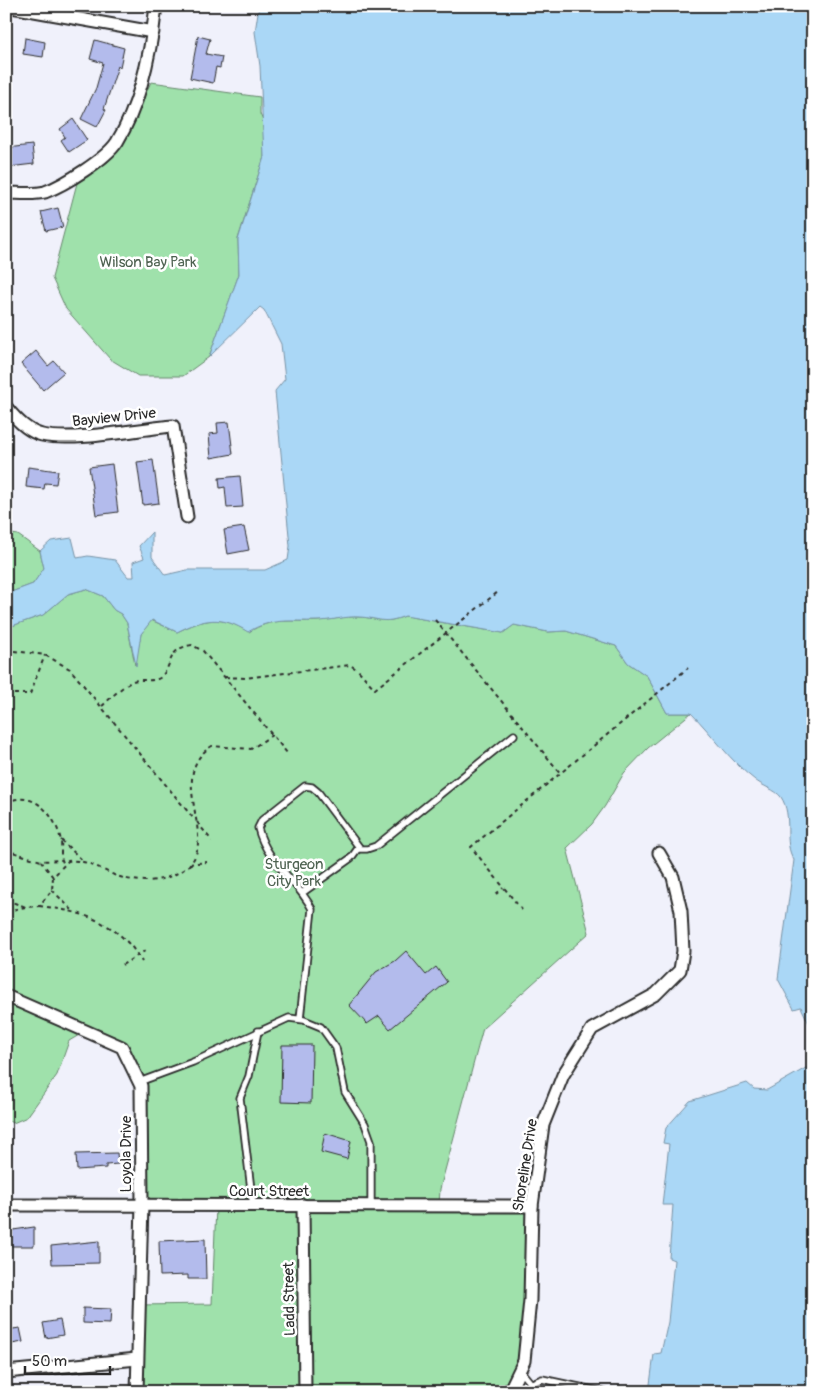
<svg xmlns="http://www.w3.org/2000/svg" width="819" height="1398" viewBox="0 0 819 1398" font-family="Pangolin,sans-serif">
<style>
.green{fill:#9fe1ab;stroke:#65866b}
.water{fill:#aad7f6;stroke:#7792a5}
.building{fill:#b3bbec;stroke:#2b2b2b}
.lines{fill:none;stroke-linecap:round;stroke-linejoin:round}
.service-casing{stroke:#2b2b2b;stroke-width:9}
.minor-casing{stroke:#2b2b2b;stroke-width:15}
.path{stroke:#2b2b2b;stroke-width:2;stroke-dasharray:4 4;stroke-linecap:butt}
.service{stroke:#fff;stroke-width:5.5}
.minor{stroke:#fff;stroke-width:11}
.labels{text-anchor:middle;stroke-width:5;stroke-linejoin:round;paint-order:stroke}
.park-label{font-size:15px;fill:#4e6251;stroke:#fff}
.street-label{font-size:15px;fill:#2b2b2b;stroke:#fff}
</style>
<rect width="100%" height="100%" fill="#f0f1fb"/>
<filter id="ink" filterUnits="userSpaceOnUse"><feTurbulence type="fractalNoise" baseFrequency=".02" numOctaves="2"/><feDisplacementMap in="SourceGraphic" scale="10" xChannelSelector="R" yChannelSelector="G"/><feConvolveMatrix kernelMatrix="1 2 1 2 8 2 1 2 1" color-interpolation-filters="sRGB"/></filter>
<g filter="url(#ink)">
<g class="green">
<polygon points="151,82 260,97 260,114 264,123 264,157 238,239 239,274 209,357 183,376 138,376 110,359 66,309 52,278 77,183 108,162 119,147"/>
<polygon points="6,533 18,535 40,551 44,568 33,584 6,594"/>
<path d="M86,589L103,596L114,610L121,614L127,623L135,665L141,634L151,620L177,632C205,618 221,615 249,632C272,617 291,622 317,621C331,620 345,616 359,617C381,618 382,625 405,616L503,633L514,625L548,632L566,631L616,646L628,663L647,676L667,713H691L648,748L624,773L605,806L592,824L567,848L589,933L483,1028L440,1189L439,1205L532,1206L524,1361L509,1392H137L138,1305L212,1304L216,1206L142,1204L141,1086L122,1047L86,1031L69,1041L57,1075L27,1117L13,1123L6,1120V628L43,615L68,594Z"/>
</g>
<g class="water">
<path d="M259,6H813V1032L801,1007L794,1009L778,979L794,860C782,842 794,817 781,797C776,790 762,786 755,780C730,761 713,735 691,713H667L647,676L628,663L616,646L566,631L548,632L514,625L503,633L405,616C382,625 381,618 359,617C345,616 331,621 317,621C291,622 272,617 248,632C221,615 205,618 177,632L152,620L141,634L136,666L127,623L121,614L114,610L103,596L86,589L68,594L43,615L6,628V594L33,584L44,568L40,551L51,541L72,538L77,558L88,556L115,560L128,577H134L133,562L144,558L139,546L152,532V557L165,575L187,570H265L288,560L290,546L275,391L285,379L281,344L264,310L260,307L209,357L239,274L238,240L264,157L260,66L255,32Z"/>
<polygon points="813,1064 813,1392 649,1392 654,1354 661,1353 668,1322 674,1260 669,1258 673,1205 662,1205 669,1144 663,1143 666,1128 690,1101 747,1083 754,1089 767,1090"/>
</g>
<g class="building">
<polygon points="198,36 210,39 206,54 222,57 220,68 216,67 213,83 190,78"/>
<polygon points="25,38 45,42 43,57 23,54"/>
<polygon points="95,40 124,48 120,67 118,66 104,109 106,110 97,127 81,119 96,88 103,63 90,59"/>
<polygon points="73,119 87,140 69,152 61,140 65,137 60,129"/>
<polygon points="32,145 34,164 9,167 7,148"/>
<polygon points="58,208 63,227 46,231 41,212"/>
<polygon points="36,351 48,366 54,361 64,372 43,390 21,364"/>
<polygon points="229,422 233,454 211,458 209,434 218,433 217,423"/>
<polygon points="153,460 159,503 143,505 137,462"/>
<polygon points="112,464 118,512 96,515 89,467"/>
<polygon points="28,467 58,471 56,484 45,483 44,489 26,487"/>
<polygon points="240,476 243,507 227,508 225,487 220,488 219,478"/>
<polygon points="244,527 249,550 228,554 224,530"/>
<polygon points="406,951 426,975 436,967 447,982 390,1029 379,1016 367,1024 349,1005 376,972 395,961"/>
<polygon points="282,1045 312,1045 311,1103 281,1102"/>
<polygon points="325,1133 351,1141 347,1159 321,1152"/>
<polygon points="117,1153 118,1164 106,1165 106,1168 77,1170 76,1154"/>
<polygon points="34,1227 34,1246 6,1246 6,1231"/>
<polygon points="205,1239 206,1279 188,1279 188,1275 160,1276 159,1241"/>
<polygon points="99,1241 99,1263 52,1264 51,1246"/>
<polygon points="83,1308 111,1309 110,1324 83,1323"/>
<polygon points="60,1320 63,1335 46,1338 43,1323"/>
<polygon points="20,1328 23,1342 6,1345 6,1330"/>
</g>
<g class="lines">
<defs>
<g id="service">
<polyline points="358,849 367,849 376,846 514,735"/>
<path d="M300,1019L312,909C297,879 267,864 258,828L262,820L305,786L312,787L318,792L359,847L351,858L302,893"/>
<polyline points="139,1082 193,1062 289,1018 304,1020 321,1027 336,1048 345,1092 365,1124 371,1141 371,1205"/>
<polyline points="253,1206 240,1098 249,1076 258,1031"/>
<polyline points="520,1370 538,1392"/>
<polyline points="532,1383 542,1379 603,1392"/>
</g>
<g id="minor">
<polyline points="6,6 153,32"/>
<path d="M6,193C18,193 34,195 45,192C64,185 106,159 117,142C141,103 151,51 156,6"/>
<path d="M6,407C14,417 28,432 42,435C74,442 138,429 173,426L187,517"/>
<polyline points="6,996 122,1047 141,1086 142,1204 137,1392"/>
<polyline points="6,1205 532,1206"/>
<polyline points="303,1205 305,1392"/>
<polyline points="6,1372 137,1359"/>
<polyline points="509,1392 524,1361 530,1300 532,1206 543,1125 563,1075 592,1029 656,994 680,970 683,951 681,911 673,877 659,853"/>
</g>
</defs>
<use href="#service" class="service-casing"/>
<use href="#minor" class="minor-casing"/>
<g class="path">
<polyline points="435,620 561,774"/>
<polyline points="6,650 45,655 70,669 194,819"/>
<polyline points="225,677 245,678 350,665 358,670 375,689 498,592"/>
<polyline points="6,694 30,694 45,655"/>
<path d="M102,706C111,698 122,686 133,681C141,678 154,683 161,677C174,664 166,649 192,645L203,651L287,753"/>
<path d="M6,803C33,788 56,815 61,841C62,849 59,857 64,864"/>
<polyline points="197,822 212,841"/>
<polyline points="61,840 83,861"/>
<polyline points="6,850 41,861 61,860"/>
<polyline points="41,861 53,877"/>
<polyline points="189,864 207,862"/>
<polyline points="52,890 72,910"/>
<polyline points="496,894 503,888"/>
<path d="M6,900L26,907L39,906L52,890L53,877L68,861C86,859 98,868 114,875C138,884 162,883 183,870C224,844 163,776 212,746L251,749L272,735"/>
<path d="M39,906C82,911 119,922 142,962"/>
<polyline points="522,910 471,847 688,668"/>
<polyline points="6,911 26,907"/>
<polyline points="122,965 148,949"/>
</g>
<use href="#service" class="service"/>
<use href="#minor" class="minor"/>
</g>
</g>
<g class="labels">
<g class="park-label">
<text x="148" y="267">Wilson Bay Park</text>
<text x="294" y="869">Sturgeon<tspan x="294" dy="17">City Park</tspan></text>
</g>
<g class="street-label">
<text transform="translate(114 417) rotate(-6)" y="5">Bayview Drive</text>
<text transform="translate(126 1154) rotate(-90)" y="5">Loyola Drive</text>
<text transform="translate(525 1165) rotate(-81)" y="5">Shoreline Drive</text>
<text x="269" y="1196">Court Street</text>
<text transform="translate(289 1299) rotate(-91)" y="5">Ladd Street</text>
</g>
</g>
<rect width="819" height="1398" fill="none" stroke="#fff" stroke-width="25"/>
<rect x="12" y="12" width="794" height="1373" fill="none" stroke="#2b2b2b" stroke-width="2" filter="url(#ink)"/>
<path d="M25 1366v8h85v-8" fill="none" stroke="#2b2b2b" stroke-width="2.5"/>
<text x="32" y="1366" font-size="15" fill="#2b2b2b" stroke="#ffffff" stroke-width="4" paint-order="stroke">50 m</text>
</svg>
